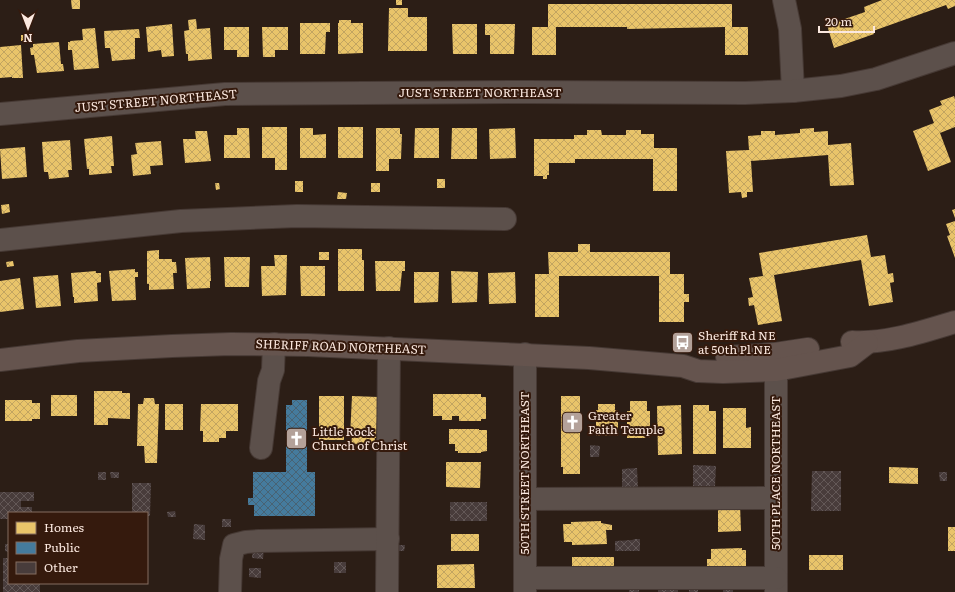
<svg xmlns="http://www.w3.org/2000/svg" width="955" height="592" viewBox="0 0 955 592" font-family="Literata,serif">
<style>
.homes{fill:url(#homes-cross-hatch)}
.public{fill:url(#public-cross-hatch)}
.building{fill:url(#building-cross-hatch)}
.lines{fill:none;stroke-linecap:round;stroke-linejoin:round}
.minor-casing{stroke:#463934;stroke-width:24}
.major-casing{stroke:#463934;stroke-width:24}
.minor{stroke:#5c504b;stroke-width:22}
.major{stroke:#65544e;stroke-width:22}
.labels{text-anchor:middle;stroke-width:4;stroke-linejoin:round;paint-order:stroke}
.street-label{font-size:12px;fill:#fbe8df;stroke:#351a0d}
.poi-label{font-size:12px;fill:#fbe8df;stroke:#351a0d;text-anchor:start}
</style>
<defs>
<pattern id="homes-cross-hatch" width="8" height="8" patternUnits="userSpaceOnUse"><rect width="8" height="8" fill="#e9c46a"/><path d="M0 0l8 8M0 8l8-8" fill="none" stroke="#c2a460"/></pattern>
<pattern id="public-cross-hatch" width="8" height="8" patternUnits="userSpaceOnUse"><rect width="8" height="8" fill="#457b9d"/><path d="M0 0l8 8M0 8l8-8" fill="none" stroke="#486374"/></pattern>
<pattern id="building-cross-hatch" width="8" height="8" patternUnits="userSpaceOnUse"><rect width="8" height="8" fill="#483c3b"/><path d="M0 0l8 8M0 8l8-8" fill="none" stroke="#635857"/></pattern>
</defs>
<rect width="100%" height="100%" fill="#2c1e16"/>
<g class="homes">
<polygon points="71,0 80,0 80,9 72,9"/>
<rect x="396" y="0" width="6" height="5"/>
<polygon points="882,0 955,0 955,6 948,9 946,5 873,31 874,34 834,48 827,25 865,12 864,7"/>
<polygon points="548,4 732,4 732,27 748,27 748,55 725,55 725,27 627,29 627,27 556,27 556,55 532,55 532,27 548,27"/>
<polygon points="389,8 408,8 408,17 427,17 427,51 388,51"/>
<polygon points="196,19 197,29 210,28 212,59 188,61 188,54 186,54 184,31 189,30 188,20"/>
<polygon points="339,20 351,20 351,23 363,23 363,53 338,54 338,23 339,23"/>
<polygon points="300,23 330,23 330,32 326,32 325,54 300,54"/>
<polygon points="172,24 174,56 162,57 161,50 148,52 146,27"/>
<polygon points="452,24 477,24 477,54 453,54"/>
<polygon points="485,24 515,24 514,54 490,54 490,35 485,35"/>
<polygon points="224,27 249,27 249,57 237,57 237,50 224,50"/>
<polygon points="262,27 288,27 288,50 275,50 275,57 263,57"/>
<polygon points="95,28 99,68 74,70 72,50 68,50 68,42 70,42 70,41 83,40 82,29"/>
<polygon points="139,29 140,38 135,38 135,59 112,61 110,48 105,48 104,31"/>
<rect x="21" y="35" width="6" height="6"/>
<polygon points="59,42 61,64 63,64 64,71 37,73 34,55 31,55 30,48 33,47 33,44"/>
<polygon points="21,45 23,78 12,78 12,77 0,78 0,47"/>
<polygon points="954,96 955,99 955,127 940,133 951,162 928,171 913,131 934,123 929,110 942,105 940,101"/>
<polygon points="262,127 287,127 287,170 275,170 275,158 262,158"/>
<rect x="338" y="127" width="25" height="31"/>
<polygon points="237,128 249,128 250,158 224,158 224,135 237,135"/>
<polygon points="300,128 313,128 313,135 326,134 326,158 300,158"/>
<polygon points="376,128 400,128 400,134 402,134 401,159 389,159 389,171 376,171"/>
<polygon points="415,128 439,128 439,158 414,158"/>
<polygon points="452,128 477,128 477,159 451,159"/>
<polygon points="515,128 516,158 490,159 489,129"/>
<polygon points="814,128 814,132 828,131 828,145 851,143 854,185 830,186 828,155 751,161 753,192 747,192 747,197 742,198 741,192 729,193 726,151 749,150 748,136 761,135 761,131 775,131 775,135 800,133 800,129"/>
<polygon points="587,130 601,130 602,135 626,135 626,130 641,130 641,134 654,134 654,148 677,148 677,191 653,191 653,159 575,159 575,163 549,163 549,175 547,175 547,179 543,179 543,176 534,176 534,139 574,139 574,135 587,135"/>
<polygon points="195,131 207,131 211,161 185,163 183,139 196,139"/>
<polygon points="112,136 114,166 111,166 112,173 89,175 89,169 87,169 84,139"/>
<polygon points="70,140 72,170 68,170 69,177 49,179 48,172 44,172 42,142"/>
<polygon points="161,141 163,165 150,166 151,174 133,176 131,155 137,154 135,143"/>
<polygon points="25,147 27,177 2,179 0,149"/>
<rect x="437" y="179" width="8" height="9"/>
<rect x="295" y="181" width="8" height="11"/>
<polygon points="215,183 219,183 220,189 216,190"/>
<rect x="371" y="183" width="9" height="9"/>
<polygon points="338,192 347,193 346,199 337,199"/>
<polygon points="9,204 10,212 2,214 1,205"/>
<polygon points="955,209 955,218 952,210"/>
<polygon points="955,221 955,258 947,236 950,235 946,224"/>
<polygon points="867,235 871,257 885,255 888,274 893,273 894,282 890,283 893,302 869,306 861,260 774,275 782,321 758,325 754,305 749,306 748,298 753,297 749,278 763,276 759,253"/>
<polygon points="578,244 590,244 590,252 670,252 670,274 684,274 684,294 689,294 689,302 684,302 684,322 659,322 659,276 559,276 559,317 535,317 535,274 549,274 548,252 578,252"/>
<polygon points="338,249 362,249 362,260 364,260 364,291 338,291"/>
<polygon points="159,250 159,259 172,259 172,262 176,262 177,273 173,273 174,289 149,290 149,284 147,284 147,251"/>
<rect x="319" y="252" width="10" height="8"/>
<polygon points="274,255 287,255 286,295 262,296 261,266 275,266"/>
<polygon points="210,257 211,281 210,281 210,288 187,289 185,258"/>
<polygon points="224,257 250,257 249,287 225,287"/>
<polygon points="13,261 14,266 7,267 6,262"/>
<polygon points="375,261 405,261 405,271 402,271 400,291 376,291"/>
<polygon points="300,266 325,266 325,296 301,296"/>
<polygon points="135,269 135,272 138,272 138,277 135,277 136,300 112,301 109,271"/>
<polygon points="96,271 96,273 101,273 101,282 97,283 98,301 74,303 74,297 73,297 71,273"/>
<polygon points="451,271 478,272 477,302 452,303"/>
<polygon points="414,272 439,272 438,302 414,303"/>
<polygon points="515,272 516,303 489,304 488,273"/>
<polygon points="58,275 61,306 36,308 33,277"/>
<polygon points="20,278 24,309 0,312 0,281"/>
<polygon points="94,391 122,391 122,393 130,393 130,419 108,418 108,425 94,425"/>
<polygon points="433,394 481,394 481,397 486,397 486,419 481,419 481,421 459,421 459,416 452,416 452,420 442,420 442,416 433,416"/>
<rect x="51" y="395" width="26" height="21"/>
<rect x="319" y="396" width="25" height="44"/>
<polygon points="352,396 378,397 376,438 375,438 374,445 351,444 352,437 350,437"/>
<polygon points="561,396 580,396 580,474 563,474 563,467 561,467"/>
<polygon points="144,398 154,398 155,404 159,404 157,463 145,463 144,446 137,446 138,404 143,404"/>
<polygon points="5,400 32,400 32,403 40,403 40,419 32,419 32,421 5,421"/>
<polygon points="630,401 647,401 647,411 650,411 650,438 627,438 627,411 630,411"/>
<rect x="165" y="404" width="18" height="26"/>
<polygon points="201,404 238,404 238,431 226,431 226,438 219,438 219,442 203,442 203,431 200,431"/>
<polygon points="598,404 615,404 615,410 618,410 618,436 596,436 596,410 598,410"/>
<polygon points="681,405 682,454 658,455 657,406"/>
<polygon points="693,405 709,405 709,411 716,411 716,454 693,454"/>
<polygon points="723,408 746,408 746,428 751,427 751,448 723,448"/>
<polygon points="449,429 479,429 479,430 487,430 487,451 481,452 481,453 458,453 458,451 455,451 455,444 449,444"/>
<polygon points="446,462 481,462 480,488 446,487"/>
<polygon points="889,467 918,468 918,484 889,483"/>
<polygon points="740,504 741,531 718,532 718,505"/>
<polygon points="601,521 601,523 612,525 612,530 606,530 607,544 572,545 572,542 564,542 563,524 571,524 571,522"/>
<rect x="948" y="527" width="7" height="24"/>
<rect x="451" y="534" width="28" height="17"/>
<polygon points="742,548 742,550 746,550 746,567 742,567 742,568 707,569 707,559 711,559 711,549"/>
<rect x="809" y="555" width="34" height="15"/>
<polygon points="572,557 614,557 614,570 572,571"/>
<polygon points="474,564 475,588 437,588 437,565"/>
</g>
<polygon class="public" points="292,400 307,400 307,472 315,472 315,516 254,516 254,505 248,505 248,498 253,498 253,472 286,472 286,405 292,405"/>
<g class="building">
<polygon points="590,445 600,446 599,457 590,457"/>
<polygon points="693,465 716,466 715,486 693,486"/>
<polygon points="637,468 638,488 622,489 622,469"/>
<polygon points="812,471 841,471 841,511 811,511"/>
<rect x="98" y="472" width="8" height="8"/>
<polygon points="110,472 119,472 119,478 111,478"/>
<polygon points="939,472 947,472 947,481 940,481"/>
<polygon points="132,483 151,483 150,516 147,516 147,513 132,513"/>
<polygon points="0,492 34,492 34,501 21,501 21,507 32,507 32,513 9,513 9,519 0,519"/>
<rect x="450" y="502" width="37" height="19"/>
<polygon points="175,511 176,517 168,517 167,512"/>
<rect x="222" y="519" width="9" height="8"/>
<polygon points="194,524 205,525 205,540 193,539"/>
<polygon points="635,539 640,539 640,551 615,551 615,541 632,540"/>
<polygon points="5,544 9,544 9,552 5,551"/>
<polygon points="397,545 405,545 404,551 397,551"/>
<polygon points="253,548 264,548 263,559 252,558"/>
<polygon points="3,558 9,558 9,583 40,583 40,592 3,592"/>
<rect x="334" y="562" width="12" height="11"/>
<polygon points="249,568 261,568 261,578 249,577"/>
<rect x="629" y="585" width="10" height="7"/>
<rect x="689" y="587" width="9" height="5"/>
<rect x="723" y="588" width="10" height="4"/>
<rect x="658" y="589" width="20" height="3"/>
</g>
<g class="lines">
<defs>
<g id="minor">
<polyline points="784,0 790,29 793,91"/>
<polyline points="0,114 225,94 526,92 745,93 793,91 841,86 876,79 955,53"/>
<polyline points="0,240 181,221 297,216 505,219"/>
<polyline points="775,354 776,370 776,592"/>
<polyline points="261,448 269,381 273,370 274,344"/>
<polyline points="525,499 776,498"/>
<polyline points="525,578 776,578"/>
<polyline points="230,592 231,559 234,545 246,542 259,541 388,539"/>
<polyline points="387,592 389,348"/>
<polyline points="525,592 525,354"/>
</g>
<g id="major">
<path d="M852,342C886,344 922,332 955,322"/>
<polyline points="727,357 775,354 808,349"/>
<polyline points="0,360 78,351 172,346 231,344 308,345 589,358 683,366 698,371 723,372 776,370 850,356 867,343"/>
</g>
</defs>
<use href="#minor" class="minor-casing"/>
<use href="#major" class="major-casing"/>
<use href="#minor" class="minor"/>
<use href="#major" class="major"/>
</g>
<defs>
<symbol id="bus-square" viewBox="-11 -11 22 22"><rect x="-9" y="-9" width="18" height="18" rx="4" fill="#b3a199" stroke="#351a0d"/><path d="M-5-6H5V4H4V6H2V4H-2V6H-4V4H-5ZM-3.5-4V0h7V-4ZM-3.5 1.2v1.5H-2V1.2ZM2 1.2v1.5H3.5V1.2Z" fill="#fff"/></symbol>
<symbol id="church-square" viewBox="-11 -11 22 22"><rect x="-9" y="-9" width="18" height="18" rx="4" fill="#b3a199" stroke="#351a0d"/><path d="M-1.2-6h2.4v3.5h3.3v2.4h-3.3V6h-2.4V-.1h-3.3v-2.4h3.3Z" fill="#fff"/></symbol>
</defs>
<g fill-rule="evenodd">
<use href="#bus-square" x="670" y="330" width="25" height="25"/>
<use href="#church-square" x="560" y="410" width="25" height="25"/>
<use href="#church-square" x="284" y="426" width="25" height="25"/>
</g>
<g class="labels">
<g class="street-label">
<text x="480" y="97">JUST STREET NORTHEAST</text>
<text transform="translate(156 101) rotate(-5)" y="4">JUST STREET NORTHEAST</text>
<text transform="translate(341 347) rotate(2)" y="4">SHERIFF ROAD NORTHEAST</text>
<text transform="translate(525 473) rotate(-90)" y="4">50TH STREET NORTHEAST</text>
<text transform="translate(776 473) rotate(-90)" y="4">50TH PLACE NORTHEAST</text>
</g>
<g class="poi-label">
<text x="698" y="340">Sheriff Rd NE<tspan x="698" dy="14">at 50th Pl NE</tspan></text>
<text x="588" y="420">Greater<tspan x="588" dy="14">Faith Temple</tspan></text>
<text x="312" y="436">Little Rock<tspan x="312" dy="14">Church of Christ</tspan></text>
</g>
</g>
<rect x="8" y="512" width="140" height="72" fill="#351a0d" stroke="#846c61"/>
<rect x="16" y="522" width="20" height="12" fill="#e9c46a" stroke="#846c61"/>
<text x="44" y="532" font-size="12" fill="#fbe8df">Homes</text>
<rect x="16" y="542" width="20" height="12" fill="#457b9d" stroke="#846c61"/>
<text x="44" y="552" font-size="12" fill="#fbe8df">Public</text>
<rect x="16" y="562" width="20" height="12" fill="#483c3b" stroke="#846c61"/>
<text x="44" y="572" font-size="12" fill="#fbe8df">Other</text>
<g transform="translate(28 28) rotate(180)" stroke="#351a0d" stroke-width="3" paint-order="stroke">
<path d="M0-3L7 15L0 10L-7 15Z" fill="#fbe8df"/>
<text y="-6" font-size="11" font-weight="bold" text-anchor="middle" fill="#fbe8df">N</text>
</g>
<path d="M819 26v6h55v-6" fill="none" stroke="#fbe8df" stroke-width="2"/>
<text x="825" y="26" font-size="12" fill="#fbe8df" stroke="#351a0d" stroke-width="3" paint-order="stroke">20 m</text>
</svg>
